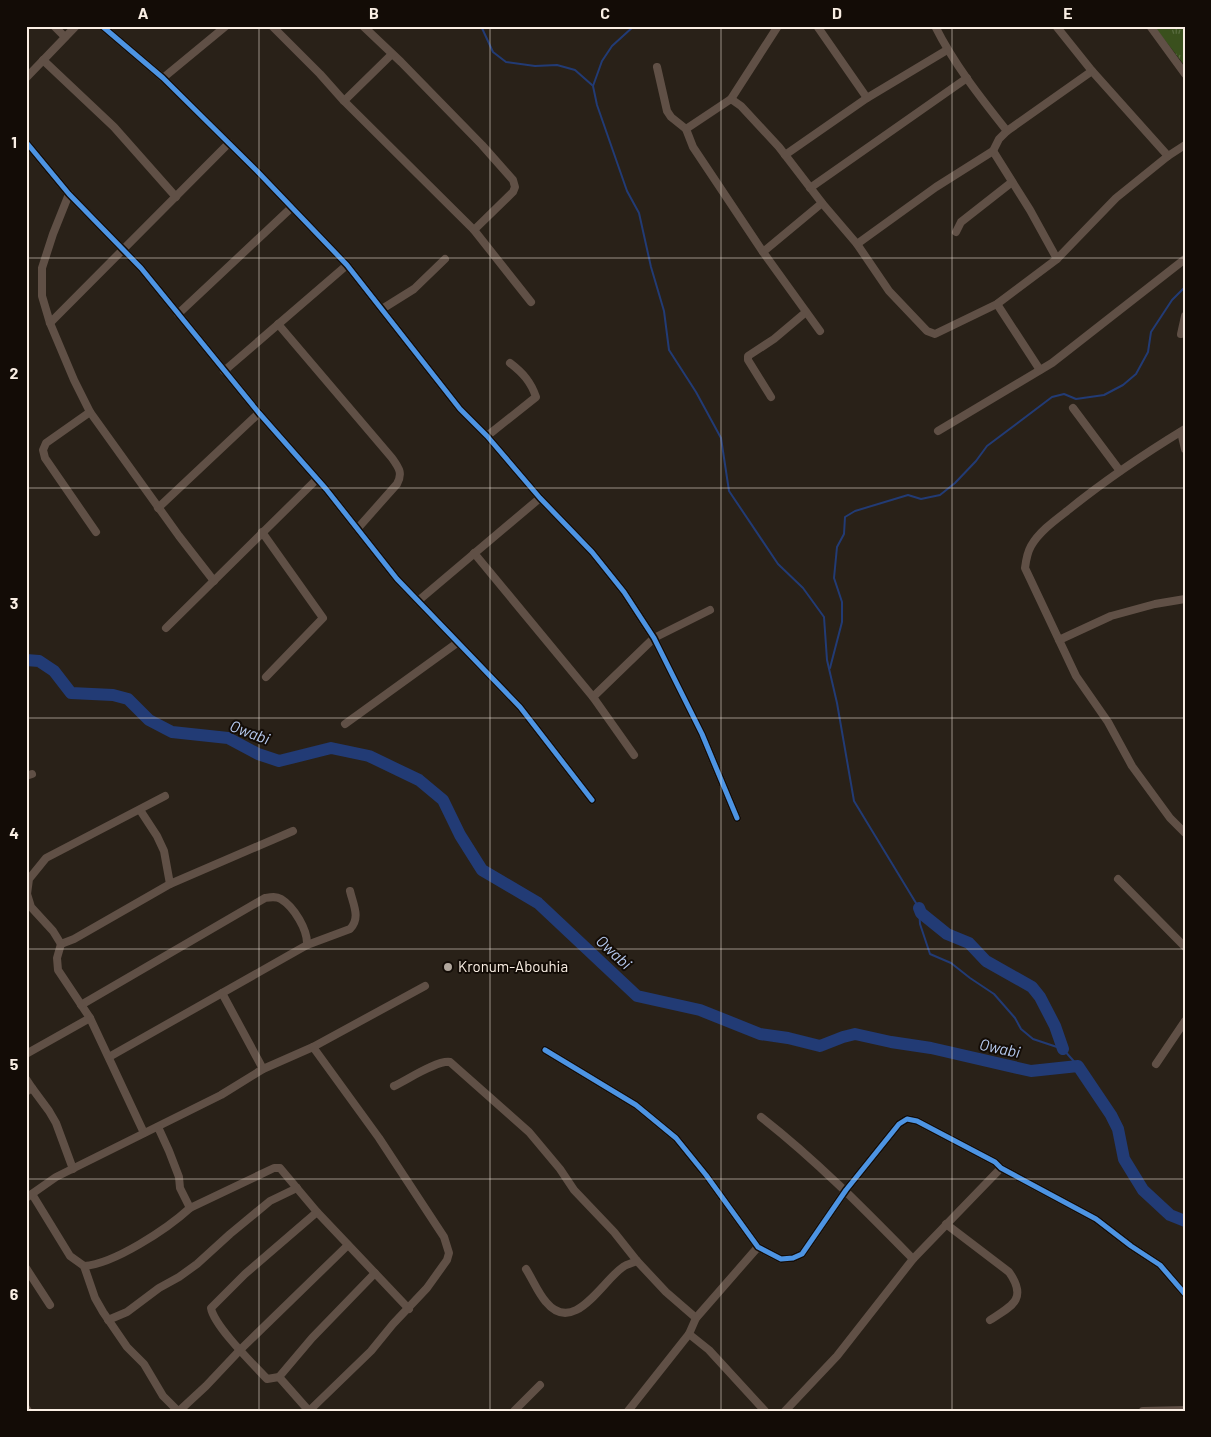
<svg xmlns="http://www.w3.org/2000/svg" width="1211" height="1437" viewBox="0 0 1211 1437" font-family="Barlow,sans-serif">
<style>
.grass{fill:url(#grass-tufts)}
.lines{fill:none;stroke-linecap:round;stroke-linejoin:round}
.stream{stroke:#223b75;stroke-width:2}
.river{stroke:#223b75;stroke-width:12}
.minor{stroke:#605046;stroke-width:8}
.cycleway-casing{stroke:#130c06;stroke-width:8}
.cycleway{stroke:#4d94e3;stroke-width:5}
.grid{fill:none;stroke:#faefe4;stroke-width:1;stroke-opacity:0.55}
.poi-dot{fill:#b1a79d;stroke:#130c06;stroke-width:2}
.labels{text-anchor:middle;stroke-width:4;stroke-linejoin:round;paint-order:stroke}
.poi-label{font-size:15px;fill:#faefe4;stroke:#130c06;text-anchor:start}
.water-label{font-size:16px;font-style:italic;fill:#b6caf0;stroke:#130c06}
.neatline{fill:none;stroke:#faefe4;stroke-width:2}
.grid-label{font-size:16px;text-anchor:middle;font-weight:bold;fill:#faefe4}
</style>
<defs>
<pattern id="grass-tufts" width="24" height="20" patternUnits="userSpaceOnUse" patternTransform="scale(1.25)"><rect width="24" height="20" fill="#3a501d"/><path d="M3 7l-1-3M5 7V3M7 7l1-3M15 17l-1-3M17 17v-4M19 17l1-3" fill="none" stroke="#576a3e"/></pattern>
</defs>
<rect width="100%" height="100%" fill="#292118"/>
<polygon class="grass" points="1154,26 1185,26 1185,66"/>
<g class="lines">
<g class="stream">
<polyline points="481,26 493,52 506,62 535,66 557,65 575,70 592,85"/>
<polyline points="634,26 612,46 602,61 593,86 597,105 627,191 639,213 651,267 664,311 669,350 696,392 721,438 729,491 778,564 803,588 824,617 827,660 837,703 854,801 919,908 920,924 930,954 951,963 970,978 994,994 1015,1018 1021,1029 1033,1039 1063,1049 1078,1066"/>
<polyline points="830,668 842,622 842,602 834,578 837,547 844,534 845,517 855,511 908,495 921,499 940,495 955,483 976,461 987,446 1052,397 1064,394 1076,399 1104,395 1123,385 1136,374 1148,352 1151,332 1172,300 1185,287"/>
</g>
<g class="river">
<polyline points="26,660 39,661 54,671 71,693 113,695 128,699 149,720 172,732 228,738 258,754 279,761 331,748 369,756 419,780 443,800 460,835 482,870 538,903 637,996 700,1010 760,1034 788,1038 820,1046 843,1037 855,1034 891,1042 931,1048 1031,1071 1078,1066 1111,1115 1118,1129 1124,1159 1143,1190 1170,1215 1185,1221"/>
<polyline points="919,908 921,913 947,934 969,943 986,961 1032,987 1040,997 1055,1026 1063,1049"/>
</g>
<g class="minor">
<polyline points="54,26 65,37"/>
<polyline points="102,26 163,78 257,171 347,265 460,409 487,436 540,498 592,552 624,592 654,638 702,734 737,818"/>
<polyline points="272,26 320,74 344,101 474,230 531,302"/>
<polyline points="363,26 401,62 482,145 513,180 515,187 513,192 474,230"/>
<polyline points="817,26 867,98"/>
<path d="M935,26C954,64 980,97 1007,131"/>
<polyline points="1056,26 1092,71 1168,156"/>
<polyline points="1150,26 1185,74"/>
<polyline points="43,60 114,127 176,197"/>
<polyline points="657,67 667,111 671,117 686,129 693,147 763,252 820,331"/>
<polyline points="26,78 76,26"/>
<polyline points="163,78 226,26"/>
<polyline points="731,99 778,26"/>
<polyline points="344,101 392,54"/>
<polyline points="686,129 731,99 741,106 779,147 822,203 857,244 889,291 927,331 935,334 997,304 1057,259 1116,198 1168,156 1185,145"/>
<polyline points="26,142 69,194 141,268 259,413 326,489 397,579 520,707 592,800"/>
<polyline points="993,151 1030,210 1057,259"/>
<polyline points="785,155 867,98 947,50"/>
<polyline points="810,188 967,78"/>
<polyline points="69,194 53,234 42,268 42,296 50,323 74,380 90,412 179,536 214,581"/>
<polyline points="956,232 961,222 1012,182"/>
<polyline points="857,244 936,187 993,151 999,139 1007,131 1092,71"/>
<polyline points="763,252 822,203"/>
<polyline points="997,304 1040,370"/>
<polyline points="382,309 414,289 445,259"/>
<polyline points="178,314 291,208"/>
<polyline points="50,323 229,143"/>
<path d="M278,324L392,458C399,468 403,473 397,484L358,528"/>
<polyline points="1181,334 1185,316"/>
<polyline points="224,371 347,265"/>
<polyline points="771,397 748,360 748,356 774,339 806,312"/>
<polyline points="1073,408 1120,471"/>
<polyline points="90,412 46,443 43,450 45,458 96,532"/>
<path d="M1185,429C1144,454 1104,481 1067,511C1054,521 1039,532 1031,546C1027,553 1026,560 1025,568L1076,676L1108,722L1132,766L1170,818L1185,833"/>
<polyline points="938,431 1052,363 1185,259"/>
<polyline points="1181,432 1185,449"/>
<path d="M487,436L536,397C531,382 523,373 510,363"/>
<polyline points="158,508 259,413"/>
<polyline points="262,532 323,618 266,677"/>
<polyline points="474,553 593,697 634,755"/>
<polyline points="418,601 540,498"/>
<polyline points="166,628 317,479"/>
<polyline points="1059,640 1111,616 1155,604 1185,599"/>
<polyline points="593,697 654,638 710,610"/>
<polyline points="345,724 457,643"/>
<polyline points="26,776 32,774"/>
<polyline points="140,810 157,836 164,851 170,884"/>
<polyline points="1118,879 1185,947"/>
<polyline points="61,944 74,939 170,884 293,831"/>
<polyline points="61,944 53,931 31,907 27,894 29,879 46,858 165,796"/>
<polyline points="61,944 57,958 58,970 90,1018 144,1133"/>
<polyline points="222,993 263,1069"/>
<path d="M81,1005L265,898C271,897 276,896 281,899C294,907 308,930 307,945"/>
<polyline points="545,1050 636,1105 676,1138 706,1175 758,1247 781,1259 793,1258 802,1254 846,1190 899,1124 907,1119 917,1121 995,1162 1001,1168 1096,1219 1131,1246 1160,1265 1185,1294"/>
<polyline points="26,1054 90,1018"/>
<path d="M109,1057L307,945L350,929C361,918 353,904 350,891"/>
<polyline points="1156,1064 1185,1021"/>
<polyline points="26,1079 32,1088 26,1092"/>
<path d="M394,1086C407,1080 437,1060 450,1062L529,1132L560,1169L574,1190L614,1232L637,1261L666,1292L696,1318"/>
<polyline points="32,1088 49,1111 56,1123 73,1169"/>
<path d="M761,1117C816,1160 864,1209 913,1259"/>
<path d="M32,1194L70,1256L84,1266C114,1264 167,1229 190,1208L180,1188L179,1177L169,1151L158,1127"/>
<polyline points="26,1198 56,1177 221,1095 263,1069 313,1047 425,986"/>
<polyline points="190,1208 274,1168 280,1168 317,1212 409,1309"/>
<path d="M946,1224L1009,1272C1028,1299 1012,1306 990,1320"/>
<polyline points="758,1247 696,1318 689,1334 709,1350 765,1411"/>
<polyline points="84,1266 95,1298 103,1312 127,1347 144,1364 163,1396 178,1411"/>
<polyline points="26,1268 50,1305"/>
<path d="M526,1269C533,1280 538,1293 546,1302C574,1336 602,1281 623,1267C627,1264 633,1263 637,1261"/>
<polyline points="108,1320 127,1312 159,1288 179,1277 197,1264 230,1234 270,1201 297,1188"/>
<path d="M279,1377L267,1379C254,1365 214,1326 211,1308L245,1274L317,1212"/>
<polyline points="26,1408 28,1411"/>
<polyline points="179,1411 206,1386 240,1350 348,1245"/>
<polyline points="309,1411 371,1351 393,1324 427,1288 447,1260 449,1253 444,1237 379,1138 313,1047"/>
<polyline points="309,1411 279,1377 312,1338 375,1273"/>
<polyline points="514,1411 540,1385"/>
<polyline points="628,1411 689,1334"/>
<polyline points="785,1411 837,1356 913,1259 1001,1168"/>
<polyline points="1143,1411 1185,1410"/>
</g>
<defs>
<g id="cycleway">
<polyline points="102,26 163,78 257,171 347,265 460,409 487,436 540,498 592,552 624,592 654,638 702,734 737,818"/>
<polyline points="26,142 69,194 141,268 259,413 326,489 397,579 520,707 592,800"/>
<polyline points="545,1050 636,1105 676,1138 706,1175 758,1247 781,1259 793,1258 802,1254 846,1190 899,1124 907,1119 917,1121 995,1162 1001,1168 1096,1219 1131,1246 1160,1265 1185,1294"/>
</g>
</defs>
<use href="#cycleway" class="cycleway-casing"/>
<use href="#cycleway" class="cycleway"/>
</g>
<path class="grid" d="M259,26V1411M490,26V1411M721,26V1411M952,26V1411M26,258H1185M26,488H1185M26,718H1185M26,949H1185M26,1179H1185"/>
<circle class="poi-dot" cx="448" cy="967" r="5"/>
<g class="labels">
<g class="poi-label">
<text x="458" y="972">Kronum-Abouhia</text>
</g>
<g class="water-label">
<text transform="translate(250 732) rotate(21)" y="6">Owabi</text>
<text transform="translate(614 952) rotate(43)" y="6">Owabi</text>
<text transform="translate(1000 1048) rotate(12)" y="6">Owabi</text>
</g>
</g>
<rect width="1211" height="1437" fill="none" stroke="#130c06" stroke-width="55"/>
<rect x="28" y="28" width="1156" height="1382" class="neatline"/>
<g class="grid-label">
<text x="143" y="19">A</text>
<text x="374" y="19">B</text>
<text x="605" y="19">C</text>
<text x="837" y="19">D</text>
<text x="1068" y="19">E</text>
<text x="14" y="148">1</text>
<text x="14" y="379">2</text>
<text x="14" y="609">3</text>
<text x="14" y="839">4</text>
<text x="14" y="1070">5</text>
<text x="14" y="1300">6</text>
</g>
</svg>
